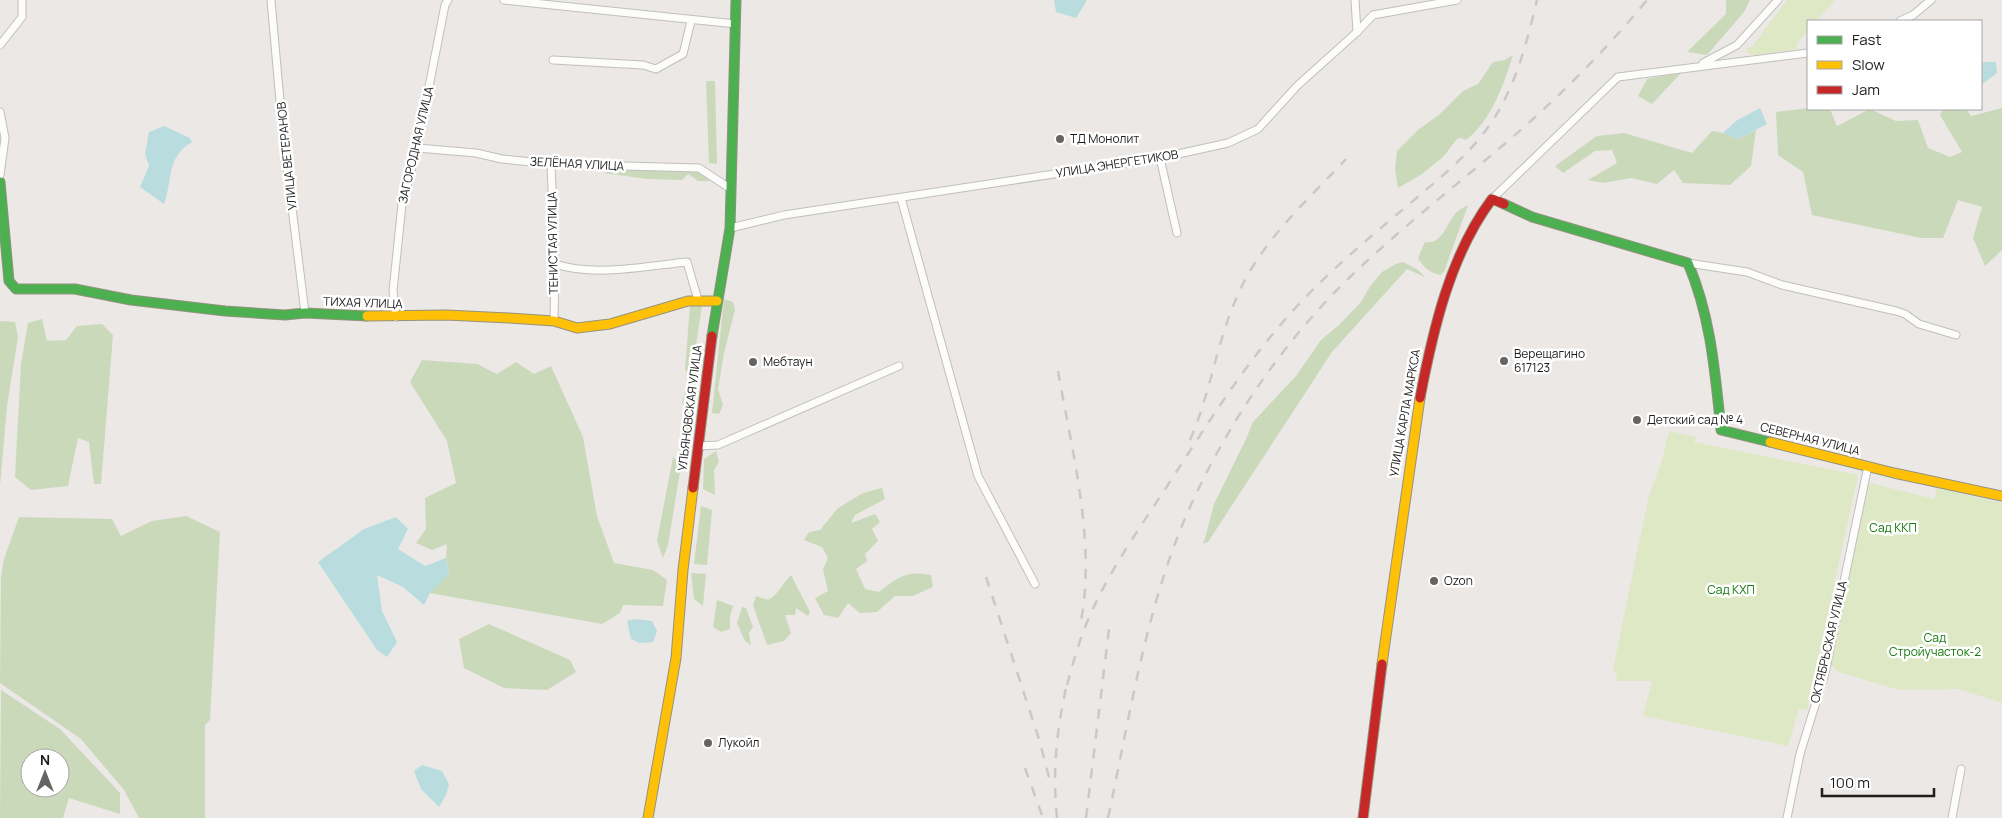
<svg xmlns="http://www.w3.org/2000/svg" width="2002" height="818" viewBox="0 0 2002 818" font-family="Manrope,sans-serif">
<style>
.grass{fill:#dee8c4}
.forest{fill:#cbd9bb;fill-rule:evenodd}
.water{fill:#b9ddde}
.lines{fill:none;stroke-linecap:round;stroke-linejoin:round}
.street-casing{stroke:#c1bfbe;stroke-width:9}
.fast-casing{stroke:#95927e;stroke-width:11}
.slow-casing{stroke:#95927e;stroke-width:11}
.jam-casing{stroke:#95927e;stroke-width:11}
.street{stroke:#fcfcfb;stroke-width:7}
.fast{stroke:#4caf50;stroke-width:9}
.slow{stroke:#ffc107;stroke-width:9}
.jam{stroke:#c62828;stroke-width:9}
.rail{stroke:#cac9c9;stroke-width:2.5;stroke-dasharray:10 10;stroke-linecap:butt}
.poi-dot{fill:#656463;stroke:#fff;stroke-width:2}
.labels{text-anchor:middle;stroke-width:5;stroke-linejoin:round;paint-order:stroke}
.poi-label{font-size:12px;fill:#1d1d1d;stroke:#fff;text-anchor:start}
.street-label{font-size:12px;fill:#1d1d1d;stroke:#fff}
.park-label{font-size:12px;fill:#17780d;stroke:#fff}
</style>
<rect width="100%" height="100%" fill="#ebe8e6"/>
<g class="grass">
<polygon points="1787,0 1835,0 1816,21 1808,21 1808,30 1797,44 1797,49 1756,55 1747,53 1747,48 1752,47"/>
<polygon points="1669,431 1696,437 1694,442 1858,475 1807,710 1799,709 1788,746 1643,716 1652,681 1616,681 1617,673 1613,670 1648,499 1662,460"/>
<polygon points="1866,482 1934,499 1937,488 2002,503 2002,703 1959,689 1899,690 1839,672 1830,664"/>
</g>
<g class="forest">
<polygon points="1726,0 1750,0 1744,12 1707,55 1687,52 1726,14"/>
<path d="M1513,55C1504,84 1491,121 1466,140L1461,138L1457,139L1443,157L1422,174L1398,188L1395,169L1397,151L1418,130L1440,114L1463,91L1478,84L1493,62L1505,60Z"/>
<polygon points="1682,72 1652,104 1638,96 1647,79"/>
<polygon points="706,81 715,81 717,164 709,163"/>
<polygon points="1808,108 1830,109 1837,126 1870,109 1896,121 1918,120 1928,148 1950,157 1962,152 1940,115 1943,109 1966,109 1971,116 2002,108 2002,250 1985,266 1973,238 1982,207 1958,200 1943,238 1921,238 1812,215 1803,172 1778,155 1776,112"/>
<polygon points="1756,130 1751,166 1730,185 1683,183 1674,170 1657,184 1631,178 1603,183 1588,180 1617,163 1612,150 1595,151 1563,173 1555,166 1597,136 1624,133 1692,153 1712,131 1723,133 1738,139"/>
<polygon points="606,168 694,170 710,178 708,181 698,181 688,174 682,180 647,179 604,173"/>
<path d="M1468,205L1444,272L1440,275C1429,272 1424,268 1418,258L1425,242C1442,245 1446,225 1455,214C1458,210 1463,208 1468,205Z"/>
<polygon points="1403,262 1418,270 1425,277 1407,269 1332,352 1208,542 1203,544 1206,535 1214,504 1246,439 1253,422 1296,376 1321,340 1339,325 1361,302 1371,285 1382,272 1396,264"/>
<polygon points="724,299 733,302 735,310 724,353 718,389 723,405 719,414 712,413"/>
<polygon points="690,305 702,306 691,377 685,370"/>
<polygon points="42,319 47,341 66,340 77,326 102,324 113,335 101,484 94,484 89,442 78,438 68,486 31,490 15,477 21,364 28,323"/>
<polygon points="0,321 15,322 18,337 7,406 0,486"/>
<polygon points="422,360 477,364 497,374 516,362 534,374 551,366 583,437 597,516 614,563 653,570 667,580 663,606 623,605 620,613 602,624 430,593 449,573 446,558 447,544 432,550 416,543 426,529 425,498 456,483 447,441 410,382"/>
<polygon points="693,388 691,433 685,430 687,408 682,403 685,391"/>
<polygon points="716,451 719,462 714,470 715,495 703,489 704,459"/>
<polygon points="673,457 681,465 668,545 663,558 657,541"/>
<path d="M882,488L885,499L855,515L851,523L875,514L880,522L872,529L878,541L865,554L867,561L856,569L865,589L879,592C898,577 906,570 931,575L933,587L913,596H895L877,612L860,613L848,603L838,618L824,615L815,598L828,591L823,569L828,558L822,547L804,540L809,532L820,530L838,508L863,493Z"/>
<polygon points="701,506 712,510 707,565 694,564"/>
<polygon points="186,516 220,532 210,720 205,725 205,818 139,818 124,790 81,739 0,683 1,577 4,559 19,517 112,519 121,536 152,521"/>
<polygon points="691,573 706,574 703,606 694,599"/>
<path d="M791,575L810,612L808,616L796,608L795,615H785L791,633L784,641L767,645L753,605L756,596L768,600C778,595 783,583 791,575Z"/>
<polygon points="717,600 733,606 730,617 730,629 721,632 713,627"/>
<polygon points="742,607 746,608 753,627 749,633 751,645 745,641 737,623"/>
<polygon points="489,624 570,660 576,672 547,690 504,688 464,668 459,639"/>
<path d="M1,690L60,729L120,793V814L69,798L63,818H0ZM30,758H60V788H30Z"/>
</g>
<g class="water">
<polygon points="1054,0 1086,0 1086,2 1076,18 1056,12"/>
<polygon points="1984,62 1996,62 1997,73 1984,83 1981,84 1981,64"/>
<polygon points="1760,108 1767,124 1738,139 1723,133 1736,121"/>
<path d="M164,126L190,138L192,142C166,157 173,180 164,204L140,187L149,166L145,154L149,132Z"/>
<polygon points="396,517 408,529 398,549 425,566 446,558 449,574 430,593 424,605 403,587 377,575 382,611 397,642 387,657 377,650 318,562 364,529"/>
<polygon points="634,619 652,621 657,631 653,642 640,643 631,639 627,621"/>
<polygon points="422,765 442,771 449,784 446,795 439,807 421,789 414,771"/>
</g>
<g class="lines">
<defs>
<g id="street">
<polyline points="271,0 283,135 305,313"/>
<polyline points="504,0 736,24"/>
<polyline points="1355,0 1357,32"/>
<polyline points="1900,21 1913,15 1931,0"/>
<polyline points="0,45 22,17 22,0"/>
<polyline points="553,60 643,65 656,69 683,54 691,21"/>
<polyline points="1703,63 1737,45 1778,0"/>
<polyline points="0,112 5,138 0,175"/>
<polyline points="417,148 476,153 502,159 551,164 699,168 731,189"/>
<polyline points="1160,158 1177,233"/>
<polyline points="551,164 555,264 554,321"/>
<polyline points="901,198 978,476 1035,584"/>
<polyline points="1492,199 1618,77 1808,53"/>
<polyline points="730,228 784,215 1160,158 1228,143 1258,129 1297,86 1357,32 1373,15 1457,0"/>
<polyline points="1688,263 1747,272 1782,285 1896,311 1905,314 1919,324 1956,335"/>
<path d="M555,264C594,277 647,266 687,262L698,300"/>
<polyline points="396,317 393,291 402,204 417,148 445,5 448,0"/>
<polyline points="698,446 718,445 899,366"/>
<polyline points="1787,818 1800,754 1825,673 1868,466"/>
<polyline points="1952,818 1961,769"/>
</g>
<g id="fast">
<polyline points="0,182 9,281 16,289 75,289 131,300 225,311 285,315 305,313 367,316"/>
<path d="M1504,204L1532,217L1688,263C1711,317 1715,372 1721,430L1770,442"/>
<polyline points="712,336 730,228 736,0"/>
</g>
<g id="slow">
<polyline points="367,316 446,315 509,318 554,321 577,328 610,324 688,301 717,301"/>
<polyline points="1770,442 1894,473 2002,496"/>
<polyline points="1382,664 1420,398"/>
<polyline points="648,818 676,658 683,570 693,488"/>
</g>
<g id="jam">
<path d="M1420,398C1433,330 1450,255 1492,199L1504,204"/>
<polyline points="693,488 712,336"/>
<polyline points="1363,818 1382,664"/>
</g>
</defs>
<use href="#street" class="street-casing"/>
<use href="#fast" class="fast-casing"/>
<use href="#slow" class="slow-casing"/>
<use href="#jam" class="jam-casing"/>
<use href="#street" class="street"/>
<use href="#fast" class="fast"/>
<use href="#slow" class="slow"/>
<use href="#jam" class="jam"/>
<g class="rail">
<path d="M1058,371C1072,452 1097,545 1080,626"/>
<path d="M1190,440C1210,395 1216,345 1236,299C1259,243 1305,203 1346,159"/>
<polyline points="986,577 1039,739 1050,781"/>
<path d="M1067,685C1073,663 1079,641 1088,620C1110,568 1144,522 1175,474C1213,415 1251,355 1300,303C1333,268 1370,237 1407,206C1437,180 1469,156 1491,123C1516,86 1527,42 1537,0"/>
<polyline points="1025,768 1043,818"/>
<path d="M1057,818C1052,769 1057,727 1068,679"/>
<polyline points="1086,818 1110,621"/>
<path d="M1108,818C1126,734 1140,647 1167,566C1202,461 1271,353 1350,277C1405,224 1466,178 1523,128C1568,88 1609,46 1647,0"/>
</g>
</g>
<g class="poi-dot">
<circle cx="1060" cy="139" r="5"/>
<circle cx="1504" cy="361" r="5"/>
<circle cx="753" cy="362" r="5"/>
<circle cx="1637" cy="420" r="5"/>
<circle cx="1434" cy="581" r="5"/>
<circle cx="708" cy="743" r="5"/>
</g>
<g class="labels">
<g class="poi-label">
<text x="1070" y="143">ТД Монолит</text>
<text x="1514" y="358">Верещагино<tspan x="1514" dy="14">617123</tspan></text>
<text x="763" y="366">Мебтаун</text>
<text x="1647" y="424">Детский сад № 4</text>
<text x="1444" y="585">Ozon</text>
<text x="718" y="747">Лукойл</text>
</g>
<g class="street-label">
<text transform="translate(416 145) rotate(-77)" y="4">ЗАГОРОДНАЯ УЛИЦА</text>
<text transform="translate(287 156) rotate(-96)" y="4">УЛИЦА ВЕТЕРАНОВ</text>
<text transform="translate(577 164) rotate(3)" y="4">ЗЕЛЁНАЯ УЛИЦА</text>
<text transform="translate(1117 164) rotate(-9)" y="4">УЛИЦА ЭНЕРГЕТИКОВ</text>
<text transform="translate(553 243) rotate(-91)" y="4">ТЕНИСТАЯ УЛИЦА</text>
<text transform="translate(363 303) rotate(2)" y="4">ТИХАЯ УЛИЦА</text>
<text transform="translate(690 408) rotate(-83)" y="4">УЛЬЯНОВСКАЯ УЛИЦА</text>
<text transform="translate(1405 413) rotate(-80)" y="4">УЛИЦА КАРЛА МАРКСА</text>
<text transform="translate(1810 439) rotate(14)" y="4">СЕВЕРНАЯ УЛИЦА</text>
<text transform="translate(1829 642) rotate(-77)" y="4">ОКТЯБРЬСКАЯ УЛИЦА</text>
</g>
<g class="park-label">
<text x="1893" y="532">Сад ККП</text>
<text x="1731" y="594">Сад КХП</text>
<text x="1935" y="642">Сад<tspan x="1935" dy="14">Стройучасток-2</tspan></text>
</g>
</g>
<rect x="1807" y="20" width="175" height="90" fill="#ffffff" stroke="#a5a5a5"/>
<rect x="1817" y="36" width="25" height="8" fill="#4caf50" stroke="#a5a5a5"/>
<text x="1852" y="45" font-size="15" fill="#1d1d1d">Fast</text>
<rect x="1817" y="61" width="25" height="8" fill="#ffc107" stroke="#a5a5a5"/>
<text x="1852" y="70" font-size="15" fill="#1d1d1d">Slow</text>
<rect x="1817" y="86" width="25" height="8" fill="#c62828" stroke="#a5a5a5"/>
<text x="1852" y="95" font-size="15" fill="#1d1d1d">Jam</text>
<g transform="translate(45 773)"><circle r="24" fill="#ffffff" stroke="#a5a5a5"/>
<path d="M0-4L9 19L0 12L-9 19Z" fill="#656463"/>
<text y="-8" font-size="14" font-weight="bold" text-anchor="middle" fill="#1d1d1d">N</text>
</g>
<path d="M1822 788v8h112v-8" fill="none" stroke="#1d1d1d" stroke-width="2.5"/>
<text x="1830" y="788" font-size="15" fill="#1d1d1d" stroke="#ffffff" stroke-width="4" paint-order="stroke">100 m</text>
</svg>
